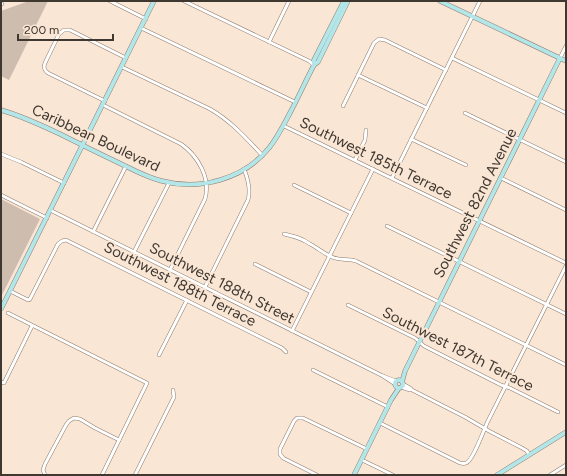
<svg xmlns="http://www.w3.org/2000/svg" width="567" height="476" viewBox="0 0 567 476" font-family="Figtree,sans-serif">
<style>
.green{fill:#cebdae}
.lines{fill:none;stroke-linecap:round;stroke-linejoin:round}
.street-casing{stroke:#8e7c6c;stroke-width:4}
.secondary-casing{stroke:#8e7c6c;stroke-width:5}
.street{stroke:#fff;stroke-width:3}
.secondary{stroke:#b2e6e9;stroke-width:4}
.labels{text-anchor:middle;stroke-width:4;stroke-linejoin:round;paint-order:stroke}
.street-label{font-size:15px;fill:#3f3831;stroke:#fae6d4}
</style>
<rect width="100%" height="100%" fill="#fae6d4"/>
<g class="green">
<polygon points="29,1 48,1 9,80 1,76 1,11"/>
<polygon points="1,199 40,219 1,297"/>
</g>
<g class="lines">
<defs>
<g id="street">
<polyline points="110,1 146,19"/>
<polyline points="184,1 309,61 314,65"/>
<polyline points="1,3 2,4"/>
<polyline points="141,28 295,102"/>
<polyline points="269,42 289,1"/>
<polyline points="452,58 566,113"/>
<polyline points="560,58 566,46"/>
<path d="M122,67L210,109C231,121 246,138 262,155"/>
<polyline points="358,75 427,108"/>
<path d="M105,101L48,73C45,71 43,67 45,63L59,34L64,30H70L126,58"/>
<path d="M103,105L181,144C198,156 211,178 205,199L170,270"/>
<polyline points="343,106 374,43 379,39 385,40 446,70"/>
<polyline points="465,113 566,162"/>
<polyline points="284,126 566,263"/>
<polyline points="411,139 466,165"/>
<polyline points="1,154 21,162 64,183"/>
<polyline points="355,160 365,140 366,130"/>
<polyline points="392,178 480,1"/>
<polyline points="501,178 566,210"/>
<polyline points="294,185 351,213"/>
<polyline points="1,195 47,218"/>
<polyline points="50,210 383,376 396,381"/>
<polyline points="387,226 566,314"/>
<polyline points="93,232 126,166"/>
<path d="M284,234C293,236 302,238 310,244C318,248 324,254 332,257C340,261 348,258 356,261L566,365"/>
<polyline points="134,252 169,183"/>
<polyline points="255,264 311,292"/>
<path d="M205,287L248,200C251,189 248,179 244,169"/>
<polyline points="10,291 26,299 29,300 30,299 58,244 62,241 66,240 282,348 286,352"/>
<polyline points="348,305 415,338 424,346 501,385 510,388 558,412"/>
<polyline points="8,313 147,383 102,475"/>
<polyline points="292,331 373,169"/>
<polyline points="159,355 187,300"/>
<polyline points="313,370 388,407"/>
<polyline points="383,376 395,384"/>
<polyline points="1,382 4,383 32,326"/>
<polyline points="403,384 410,388 412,390 465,417 489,431 522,448 527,451 529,455"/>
<polyline points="401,387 410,390"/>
<path d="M380,423L460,463C462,463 464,464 466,463C473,461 484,429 488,421L566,266"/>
<polyline points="362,460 393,475"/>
<polyline points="45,475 43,470 45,464 66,425 69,421 74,418 80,419 95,428 119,440"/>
<polyline points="135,475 174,397 173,390"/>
<polyline points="317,475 283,458 280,454 280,449 294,421 297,418 303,418 367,449"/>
<polyline points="550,475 566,465"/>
</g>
<g id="secondary">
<polyline points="440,1 566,61"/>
<polyline points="314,65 318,62 348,1"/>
<path d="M1,110C22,116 41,125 60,134C78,143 96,152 115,161C130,168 145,177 162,181C200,191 244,179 269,148C278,137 284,124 291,111C299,96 306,80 314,65V60L344,1"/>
<polyline points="1,309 154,1"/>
<circle cx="399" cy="384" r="4"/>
<polyline points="402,382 405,371 560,58"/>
<polyline points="354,475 391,400 399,388"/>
<polyline points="497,475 566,432"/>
</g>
</defs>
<use href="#street" class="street-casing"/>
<use href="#secondary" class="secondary-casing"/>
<use href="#street" class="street"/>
<use href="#secondary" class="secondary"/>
</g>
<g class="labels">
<g class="street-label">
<text transform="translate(96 138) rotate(25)" y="5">Caribbean Boulevard</text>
<text transform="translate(376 158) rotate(26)" y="5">Southwest 185th Terrace</text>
<text transform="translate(475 203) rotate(-63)" y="5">Southwest 82nd Avenue</text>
<text transform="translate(222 283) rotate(27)" y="5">Southwest 188th Street</text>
<text transform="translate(180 284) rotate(27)" y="5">Southwest 188th Terrace</text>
<text transform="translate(458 349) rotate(27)" y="5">Southwest 187th Terrace</text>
</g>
</g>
<rect width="567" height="476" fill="none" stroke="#3f3831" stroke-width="4"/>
<path d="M18 34v6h95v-6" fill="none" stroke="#3f3831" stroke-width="2"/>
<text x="24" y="34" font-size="12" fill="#3f3831" stroke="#fae6d4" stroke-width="3" paint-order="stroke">200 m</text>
</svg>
